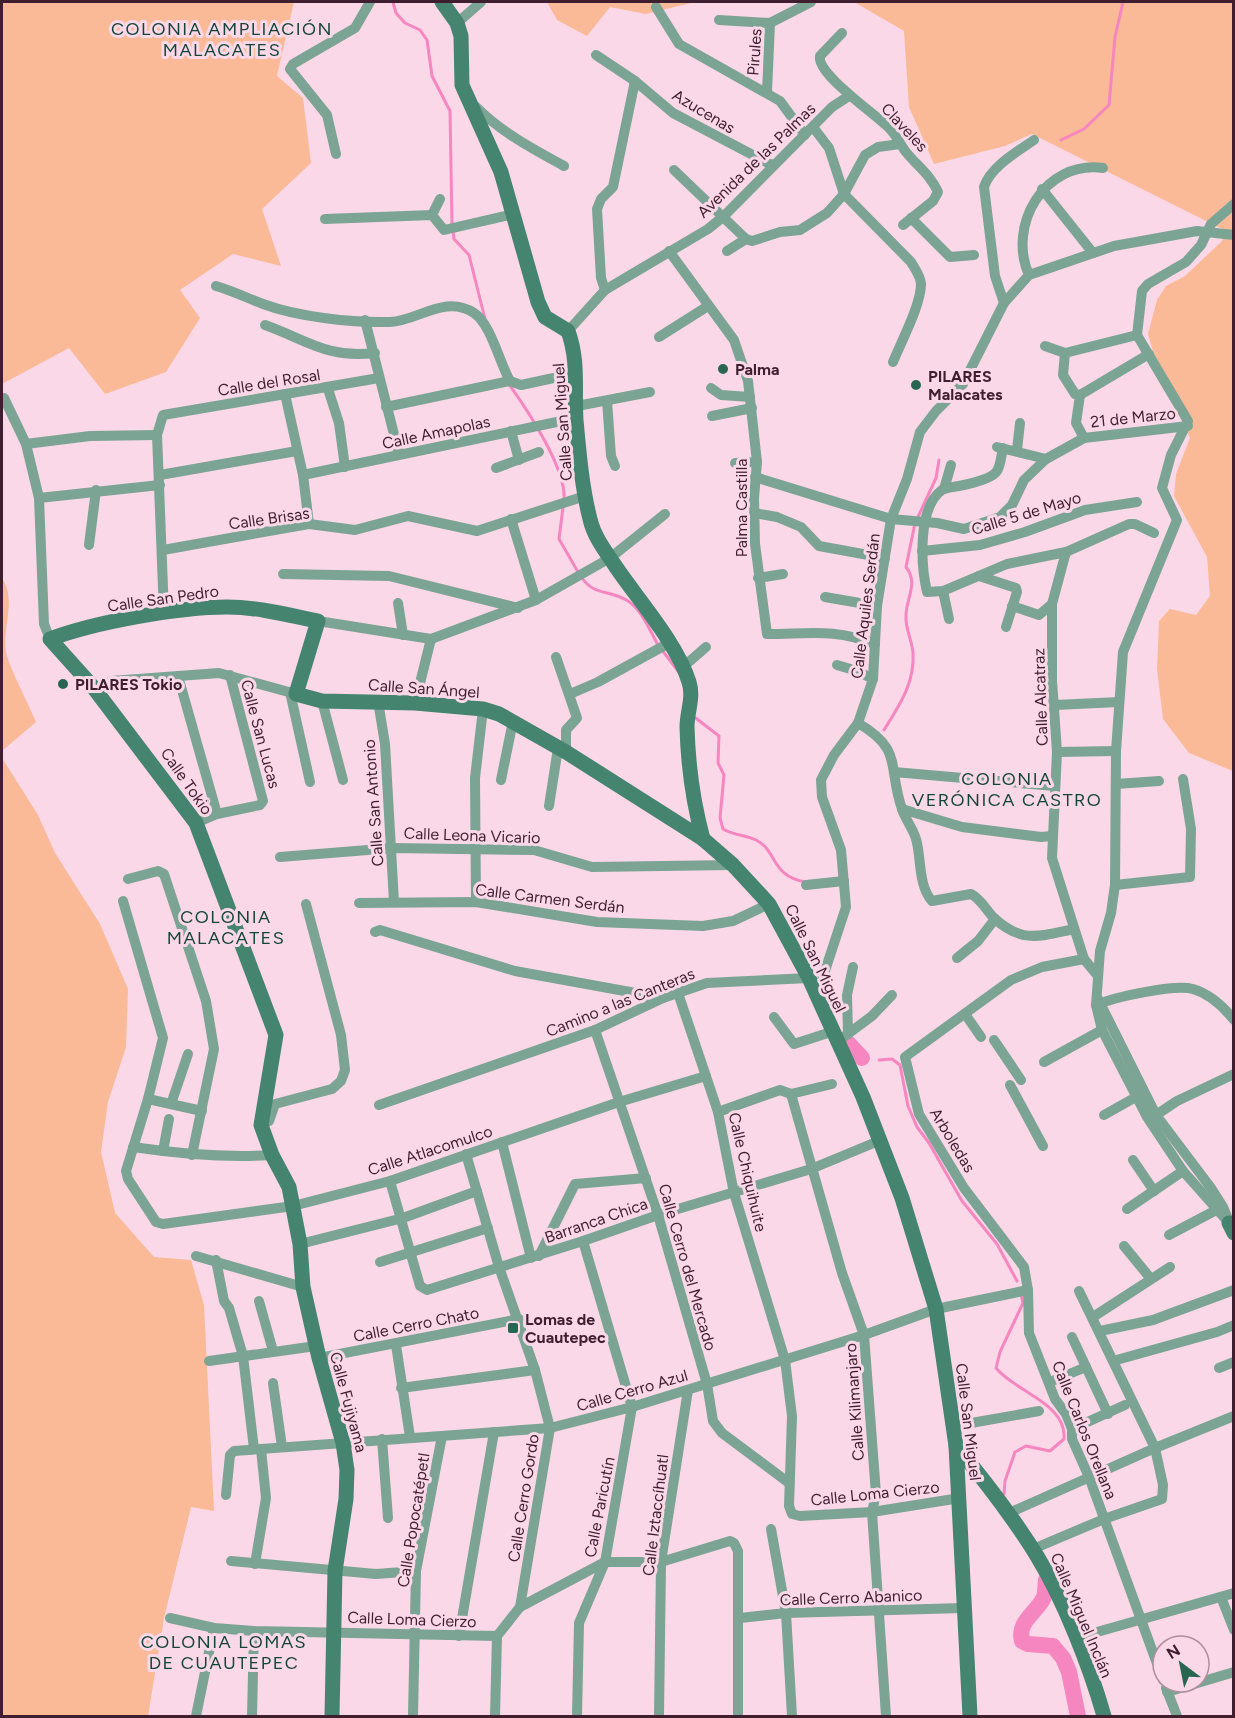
<svg xmlns="http://www.w3.org/2000/svg" width="1235" height="1718" viewBox="0 0 1235 1718" font-family="Figtree,sans-serif">
<style>
.green{fill:#faba97}
.lines{fill:none;stroke-linecap:round;stroke-linejoin:round}
.stream{stroke:#f686bf;stroke-width:3}
.river{stroke:#f686bf;stroke-width:16}
.street{stroke:#7ca495;stroke-width:10}
.secondary{stroke:#45856f;stroke-width:15}
.poi-dot{fill:#286652;stroke:#fbd8e8;stroke-width:2}
.labels{text-anchor:middle;stroke-width:6;stroke-linejoin:round;paint-order:stroke}
.street-label{font-size:16px;fill:#3f1f2f;stroke:#fbd8e8}
.poi-label{font-size:16px;font-weight:bold;fill:#3f1f2f;stroke:#fbd8e8;text-anchor:start}
.neighbourhood-label{font-size:18px;letter-spacing:1.5px;fill:#124536;stroke:#fbd8e8}
</style>
<rect width="100%" height="100%" fill="#fbd8e8"/>
<g class="green">
<polygon points="2,2 294,2 277,76 303,98 311,163 262,209 281,266 233,254 180,290 200,318 166,372 105,394 69,348 2,384"/>
<polygon points="547,2 695,2 646,14 610,7 587,36 557,20"/>
<polygon points="854,2 1233,2 1233,771 1189,753 1163,719 1157,669 1159,621 1170,609 1196,615 1210,596 1207,557 1174,496 1176,474 1190,438 1161,378 1148,334 1157,300 1166,286 1185,276 1221,242 1228,232 1032,134 1005,146 934,164 909,107 904,31"/>
<path d="M2,578C17,600 2,628 6,652C9,667 29,705 36,722L2,751Z"/>
<polygon points="2,758 38,815 55,853 100,924 128,989 126,1047 108,1102 101,1152 115,1213 154,1257 191,1260 204,1305 214,1511 191,1507 164,1618 148,1716 2,1716"/>
</g>
<g class="lines">
<g class="stream">
<polyline points="393,2 396,13 405,23 420,30 427,40 432,76 450,111 452,224"/>
<polyline points="1061,140 1084,129 1109,105 1115,37 1123,2"/>
<polyline points="453,231 454,239 469,255 485,319"/>
<path d="M508,383C526,408 567,469 564,500"/>
<polyline points="563,507 559,539 578,572"/>
<polyline points="918,517 936,478 939,460"/>
<path d="M582,578C594,596 612,590 628,601C642,610 650,631 658,645"/>
<polyline points="662,650 678,671"/>
<path d="M693,716L719,736L718,763L724,775L720,818L723,829C733,835 745,835 756,840C778,851 770,876 806,882"/>
<path d="M884,730C899,706 915,683 913,653C912,640 905,628 906,616C906,597 919,584 906,567L915,523"/>
<polyline points="879,1060 892,1059 900,1065 908,1106 917,1127 929,1143 962,1201 997,1244 1017,1281"/>
<path d="M1004,1494L1005,1481L1015,1452L1026,1446L1050,1451L1064,1439C1067,1403 1015,1392 996,1368L1000,1352L1023,1303L1021,1295"/>
</g>
<g class="river">
<polyline points="848,1043 862,1058"/>
<path d="M1046,1580C1045,1586 1046,1594 1043,1599C1035,1614 1017,1622 1022,1641L1028,1644L1053,1646L1063,1658L1069,1672L1078,1716"/>
</g>
<g class="street">
<polyline points="656,7 679,44 780,101 805,135"/>
<polyline points="719,20 770,23"/>
<polyline points="457,23 481,2"/>
<path d="M842,33L820,56C816,74 877,115 890,129C896,135 900,144 906,152C917,166 930,174 938,192L933,201L903,225"/>
<polyline points="596,55 635,81 673,113 772,165"/>
<polyline points="767,92 770,23 811,2"/>
<path d="M475,106C501,132 531,148 564,166"/>
<path d="M813,127L829,148L844,194L911,262C915,269 921,277 921,284C921,305 901,342 893,362"/>
<polyline points="336,154 327,115 290,69 293,64 355,28 370,2"/>
<polyline points="674,170 746,239 752,241 780,232 800,230 827,213 844,194 865,155 878,147 900,144"/>
<polyline points="1042,189 1093,253"/>
<polyline points="432,215 440,199"/>
<polyline points="911,218 950,257 974,255"/>
<polyline points="325,219 432,215 444,230 514,214"/>
<path d="M669,251L734,340L748,381L757,462L754,498L755,544L767,634C808,634 835,628 875,644"/>
<polyline points="727,251 746,239"/>
<path d="M1029,275C1007,226 1044,160 1103,168"/>
<path d="M216,286C233,291 247,298 263,304C298,317 353,323 390,322C418,321 445,294 474,313C491,324 500,364 510,381"/>
<polyline points="605,290 601,278 597,209 601,199 613,187 635,81"/>
<path d="M1004,303L995,276L984,187C990,167 1018,151 1034,140"/>
<polyline points="365,320 399,454"/>
<path d="M265,325C307,340 328,359 375,353"/>
<polyline points="568,331 605,290 708,229 724,216 832,107 849,96"/>
<polyline points="659,337 708,306"/>
<polyline points="1045,346 1065,353"/>
<polyline points="711,388 721,395 750,397"/>
<polyline points="328,389 339,423 345,467"/>
<polyline points="285,394 303,475 309,524"/>
<polyline points="1080,395 1149,354"/>
<polyline points="4,398 26,444 39,498 44,624 50,639"/>
<polyline points="607,401 611,456 615,466"/>
<polyline points="577,406 650,392"/>
<polyline points="386,407 510,381 521,385 577,373"/>
<polyline points="712,416 752,408"/>
<polyline points="511,431 519,460"/>
<polyline points="1084,438 1076,423 1080,395 1075,394 1063,375 1065,353 1137,335"/>
<polyline points="26,444 90,436 157,435"/>
<polyline points="997,447 1046,459"/>
<path d="M1003,448C1001,455 1001,465 997,471C992,479 969,484 959,486C954,487 947,487 942,490C917,508 921,566 927,592L943,591L1007,564L1066,552L1129,524H1135L1154,533"/>
<polyline points="1017,450 1020,423"/>
<polyline points="735,463 757,462"/>
<polyline points="496,468 539,452"/>
<polyline points="160,475 297,451"/>
<polyline points="303,475 576,418"/>
<polyline points="755,477 891,519 937,523 964,529 1000,517 1012,505 1024,480 1046,459 1084,438 1188,426"/>
<polyline points="944,489 951,465"/>
<polyline points="39,498 160,485"/>
<polyline points="754,513 777,517 801,527 819,546 885,558"/>
<polyline points="511,519 536,600"/>
<polyline points="89,545 96,490"/>
<polyline points="163,550 309,524 355,530 408,516 477,531 585,496"/>
<polyline points="922,551 980,545 1025,532 1085,510 1137,502"/>
<polyline points="1066,552 1052,604 1052,680 1057,752 1052,858 1084,959 1098,976"/>
<polyline points="283,574 389,576 518,608"/>
<polyline points="979,576 1016,588 1017,592 1006,627"/>
<polyline points="758,578 783,574"/>
<polyline points="943,591 949,619"/>
<polyline points="825,597 877,606"/>
<polyline points="398,603 403,635"/>
<polyline points="1012,606 1039,615 1052,604"/>
<polyline points="164,613 157,435 163,415 379,378"/>
<polyline points="318,621 431,639 536,600 610,558 665,514"/>
<polyline points="556,657 577,718 566,730 566,752"/>
<polyline points="837,665 857,671 873,679"/>
<polyline points="683,667 706,647"/>
<polyline points="178,676 217,814"/>
<polyline points="111,681 219,673 296,694"/>
<polyline points="290,692 310,782"/>
<polyline points="570,694 598,682 669,643"/>
<polyline points="322,701 343,780"/>
<polyline points="378,701 385,744 394,902"/>
<polyline points="415,703 431,639"/>
<polyline points="1055,705 1119,702"/>
<path d="M858,723C904,750 887,766 902,809C906,821 915,831 917,843C921,861 919,887 932,901L971,894C981,899 986,910 994,918C1022,944 1041,936 1074,929"/>
<polyline points="1057,752 1116,751"/>
<polyline points="894,772 1055,786"/>
<polyline points="501,780 513,721"/>
<polyline points="1116,784 1159,781"/>
<polyline points="549,806 558,748"/>
<polyline points="902,809 962,827 1041,837 1051,836"/>
<polyline points="196,823 217,814 260,805 263,801 230,675"/>
<polyline points="280,857 393,848 534,850 592,867 733,865"/>
<polyline points="128,879 158,871 164,874 206,1001 214,1049 192,1155"/>
<polyline points="806,885 844,881"/>
<polyline points="1115,885 1190,877 1191,829 1183,779"/>
<polyline points="123,901 163,1038 148,1099 126,1171 128,1179 156,1222 163,1224 293,1206 390,1181 619,1102 706,1076"/>
<polyline points="476,902 475,778 483,709"/>
<polyline points="359,903 476,902 597,922 703,926 733,921 769,904"/>
<polyline points="375,932 380,930 515,971 663,998"/>
<polyline points="957,958 978,941 995,919"/>
<polyline points="1084,959 1042,967 1011,980 905,1057 919,1114 964,1188 1024,1267 1028,1290 1029,1333 1055,1399 1066,1414 1072,1429 1072,1439 1089,1477 1163,1680"/>
<polyline points="678,993 718,1112 734,1193 785,1360 792,1416 789,1506 792,1514 800,1516 872,1512 960,1498"/>
<polyline points="817,995 846,907 841,850 822,797 821,780 834,755 858,723 873,679 877,606 891,519 907,479 920,432 936,411 963,384 1004,303 1029,275 1114,246 1197,231 1234,235"/>
<polyline points="1098,999 1156,1115 1211,1188 1223,1207 1228,1219"/>
<path d="M1096,1005C1115,997 1174,984 1193,989C1210,994 1223,1006 1234,1020"/>
<polyline points="965,1014 981,1037"/>
<polyline points="774,1017 794,1044 831,1032"/>
<polyline points="595,1030 658,1215 707,1384 713,1421 722,1433 789,1483"/>
<polyline points="848,1034 847,995 853,967"/>
<polyline points="994,1040 1021,1080"/>
<polyline points="837,1042 872,1016 892,995"/>
<polyline points="1044,1062 1102,1030"/>
<polyline points="1010,1085 1043,1146"/>
<polyline points="791,1094 842,1273 864,1335 876,1494 872,1512 886,1716"/>
<polyline points="148,1099 202,1111"/>
<polyline points="171,1104 188,1054"/>
<polyline points="379,1105 595,1030 663,998 707,983 809,978"/>
<polyline points="718,1112 780,1090 791,1094 832,1084"/>
<polyline points="1104,1115 1136,1097"/>
<polyline points="1156,1115 1177,1101 1234,1074"/>
<polyline points="269,1121 275,1104 332,1089 341,1081 345,1070 341,1035 306,904"/>
<polyline points="502,1142 531,1258"/>
<path d="M133,1147C180,1154 224,1158 272,1155"/>
<polyline points="163,1151 169,1119"/>
<polyline points="466,1154 499,1267 535,1370 550,1428 520,1607"/>
<polyline points="1133,1160 1154,1191"/>
<polyline points="390,1181 420,1286 427,1290 583,1241 658,1215 811,1169 881,1140"/>
<polyline points="1127,1209 1183,1171"/>
<polyline points="1229,1223 1183,1171 1147,1117 1102,1030 1096,1005 1100,951 1111,913 1115,885 1116,751 1123,652 1177,520 1162,488 1171,455 1188,421 1137,335 1142,291 1148,284 1186,262 1201,245 1211,224 1234,204"/>
<polyline points="1169,1235 1222,1207"/>
<polyline points="300,1244 403,1218 477,1191"/>
<polyline points="1124,1246 1151,1279"/>
<polyline points="196,1256 303,1287"/>
<polyline points="539,1256 575,1184 646,1178"/>
<polyline points="216,1260 224,1301 229,1308 243,1356 254,1449"/>
<polyline points="380,1262 488,1228"/>
<polyline points="259,1301 273,1351"/>
<polyline points="1093,1317 1170,1267"/>
<polyline points="1100,1331 1153,1320 1234,1290"/>
<polyline points="1072,1337 1108,1414"/>
<polyline points="396,1345 410,1437"/>
<polyline points="319,1358 519,1319"/>
<polyline points="209,1361 316,1346"/>
<polyline points="1113,1361 1217,1332 1234,1325"/>
<polyline points="1219,1368 1234,1362"/>
<polyline points="1050,1382 1086,1367"/>
<polyline points="273,1383 282,1447"/>
<polyline points="401,1388 535,1370"/>
<polyline points="954,1426 1039,1411"/>
<polyline points="1072,1429 1125,1405"/>
<polyline points="382,1439 388,1518"/>
<polyline points="226,1495 230,1455 234,1451 550,1428 632,1407 864,1335 936,1309 1028,1290"/>
<polyline points="1009,1513 1155,1448 1234,1416"/>
<polyline points="771,1529 786,1613 792,1716"/>
<polyline points="1033,1549 1104,1519 1162,1499 1163,1485 1155,1448 1079,1291"/>
<polyline points="231,1561 376,1574 416,1571"/>
<polyline points="255,1564 266,1498 261,1449"/>
<polyline points="1221,1597 1234,1630"/>
<polyline points="170,1618 214,1628 254,1631 497,1636 520,1607 605,1562 661,1562 730,1541 734,1543 738,1551 738,1716"/>
<polyline points="740,1618 786,1613 963,1608"/>
<polyline points="459,1636 494,1432"/>
<polyline points="1076,1638 1234,1593"/>
<polyline points="1166,1688 1177,1716"/>
<polyline points="1167,1692 1234,1672"/>
<polyline points="196,1716 214,1628"/>
<polyline points="252,1716 254,1631"/>
<polyline points="413,1716 416,1571 442,1436"/>
<polyline points="495,1716 497,1636"/>
<polyline points="577,1716 579,1623 605,1562 632,1407 583,1241"/>
<polyline points="659,1716 661,1562 688,1390"/>
</g>
<g class="secondary">
<path d="M442,2L457,23L461,36L462,85L501,172L538,302L545,317L568,331C579,361 574,389 576,420C579,453 582,488 590,519C594,537 606,552 616,567C639,601 677,643 689,682C694,698 687,711 687,727C688,765 693,802 703,839"/>
<polyline points="1229,1223 1234,1233"/>
<path d="M956,1446C985,1481 1013,1517 1037,1556C1064,1600 1090,1667 1104,1716"/>
<path d="M332,1716L335,1571L346,1499L347,1470L343,1443L319,1358L303,1287L300,1244L289,1187L272,1155L261,1125L276,1035L196,823L93,687L50,639C95,622 179,607 227,607C258,607 288,615 318,621L296,694L322,701L415,703L483,709L499,714L566,752L703,839L733,865L769,904L809,978L863,1097L902,1198L936,1309L956,1446L970,1716"/>
</g>
</g>
<g class="poi-dot">
<circle cx="723" cy="369" r="6"/>
<circle cx="916" cy="385" r="6"/>
<circle cx="63" cy="684" r="6"/>
<rect x="507" y="1322" width="12" height="12" rx="3"/>
</g>
<g class="labels">
<g class="street-label">
<text transform="translate(754 52) rotate(-86)" y="6">Pirules</text>
<text transform="translate(704 111) rotate(31)" y="6">Azucenas</text>
<text transform="translate(905 127) rotate(47)" y="6">Claveles</text>
<text transform="translate(756 160) rotate(-44)" y="6">Avenida de las Palmas</text>
<text transform="translate(269 382) rotate(-9)" y="6">Calle del Rosal</text>
<text transform="translate(1133 417) rotate(-6)" y="6">21 de Marzo</text>
<text transform="translate(562 422) rotate(-94)" y="6">Calle San Miguel</text>
<text transform="translate(436 432) rotate(-12)" y="6">Calle Amapolas</text>
<text transform="translate(741 508) rotate(-90)" y="6">Palma Castilla</text>
<text transform="translate(1026 513) rotate(-17)" y="6">Calle 5 de Mayo</text>
<text transform="translate(269 518) rotate(-8)" y="6">Calle Brisas</text>
<text transform="translate(163 598) rotate(-8)" y="6">Calle San Pedro</text>
<text transform="translate(865 606) rotate(-83)" y="6">Calle Aquiles Serdán</text>
<text transform="translate(424 688) rotate(4)" y="6">Calle San Ángel</text>
<text transform="translate(1040 697) rotate(-92)" y="6">Calle Alcatraz</text>
<text transform="translate(261 734) rotate(75)" y="6">Calle San Lucas</text>
<text transform="translate(187 781) rotate(55)" y="6">Calle Tokio</text>
<text transform="translate(373 803) rotate(-94)" y="6">Calle San Antonio</text>
<text transform="translate(472 835) rotate(2)" y="6">Calle Leona Vicario</text>
<text transform="translate(550 898) rotate(7)" y="6">Calle Carmen Serdán</text>
<text transform="translate(816 958) rotate(64)" y="6">Calle San Miguel</text>
<text transform="translate(620 1002) rotate(-22)" y="6">Camino a las Canteras</text>
<text transform="translate(953 1140) rotate(59)" y="6">Arboledas</text>
<text transform="translate(430 1150) rotate(-18)" y="6">Calle Atlacomulco</text>
<text transform="translate(748 1172) rotate(77)" y="6">Calle Chiquihuite</text>
<text transform="translate(596 1220) rotate(-19)" y="6">Barranca Chica</text>
<text transform="translate(688 1267) rotate(74)" y="6">Calle Cerro del Mercado</text>
<text transform="translate(416 1324) rotate(-11)" y="6">Calle Cerro Chato</text>
<text transform="translate(632 1390) rotate(-16)" y="6">Calle Cerro Azul</text>
<text transform="translate(349 1402) rotate(75)" y="6">Calle Fujiyama</text>
<text transform="translate(854 1402) rotate(-94)" y="6">Calle Kilimanjaro</text>
<text transform="translate(969 1422) rotate(83)" y="6">Calle San Miguel</text>
<text transform="translate(1085 1430) rotate(68)" y="6">Calle Carlos Orellana</text>
<text transform="translate(875 1493) rotate(-6)" y="6">Calle Loma Cierzo</text>
<text transform="translate(523 1498) rotate(-81)" y="6">Calle Cerro Gordo</text>
<text transform="translate(599 1507) rotate(-79)" y="6">Calle Paricutín</text>
<text transform="translate(655 1515) rotate(-83)" y="6">Calle Iztaccíhuatl</text>
<text transform="translate(413 1520) rotate(-81)" y="6">Calle Popocatépetl</text>
<text transform="translate(851 1597) rotate(-2)" y="6">Calle Cerro Abanico</text>
<text transform="translate(1082 1615) rotate(67)" y="6">Calle Miguel Inclán</text>
<text transform="translate(412 1619) rotate(2)" y="6">Calle Loma Cierzo</text>
</g>
<g class="poi-label">
<text x="735" y="375">Palma</text>
<text x="928" y="382">PILARES<tspan x="928" dy="18">Malacates</tspan></text>
<text x="75" y="690">PILARES Tokio</text>
<text x="525" y="1325">Lomas de<tspan x="525" dy="18">Cuautepec</tspan></text>
</g>
<g class="neighbourhood-label">
<text x="222" y="35">COLONIA AMPLIACIÓN<tspan x="222" dy="21">MALACATES</tspan></text>
<text x="1007" y="785">COLONIA<tspan x="1007" dy="21">VERÓNICA CASTRO</tspan></text>
<text x="226" y="923">COLONIA<tspan x="226" dy="21">MALACATES</tspan></text>
<text x="224" y="1648">COLONIA LOMAS<tspan x="224" dy="21">DE CUAUTEPEC</tspan></text>
</g>
</g>
<rect width="1235" height="1718" fill="none" stroke="#3f1f2f" stroke-width="6"/>
<g transform="translate(1181 1664) rotate(328)"><circle r="28" fill="#fbd8e8" stroke="#b08e9e" stroke-width="1.5"/>
<path d="M0-4.5L10 22L0 15L-10 22Z" fill="#286652"/>
<text y="-9" font-size="16" font-weight="bold" text-anchor="middle" fill="#3f1f2f">N</text>
</g>
</svg>
